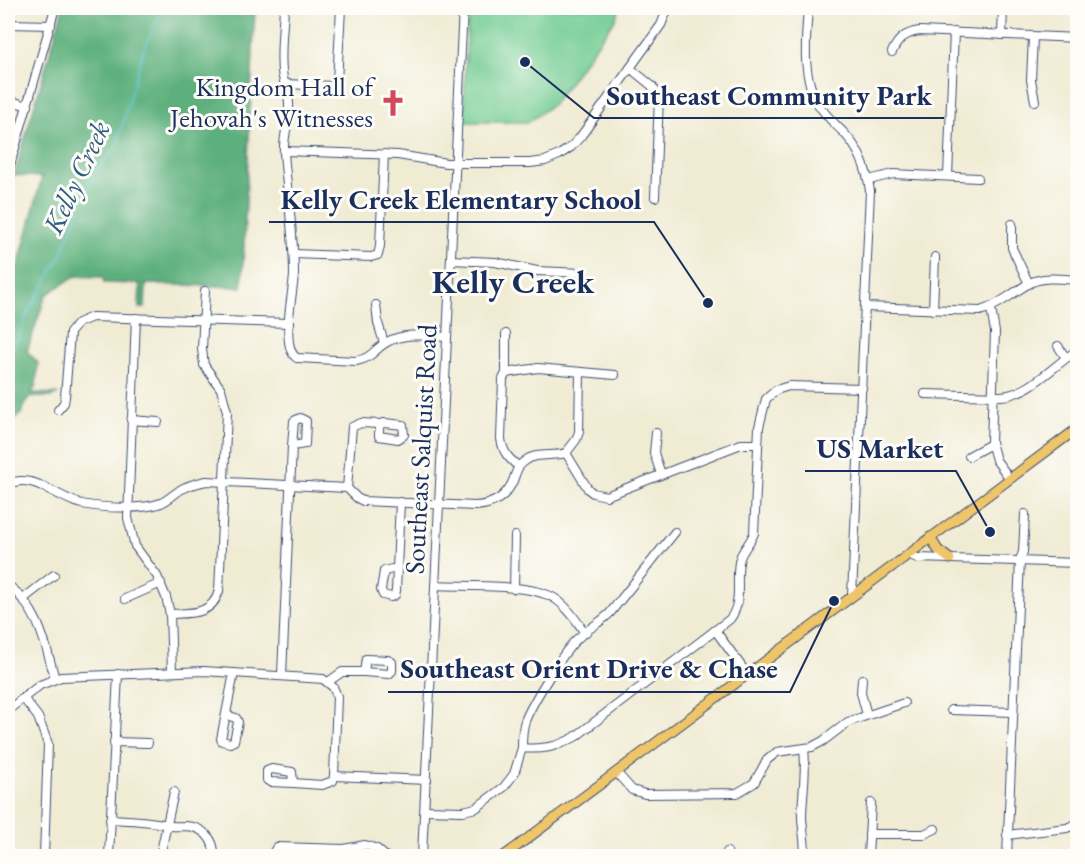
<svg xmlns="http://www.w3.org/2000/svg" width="1085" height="864" viewBox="0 0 1085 864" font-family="'EB Garamond',serif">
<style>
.green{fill:#72cc93;stroke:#467e78;stroke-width:1.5}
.forest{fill:#5db07d;stroke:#3c706e;stroke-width:1.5}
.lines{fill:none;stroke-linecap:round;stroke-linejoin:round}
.stream{stroke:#5cc9d0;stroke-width:1.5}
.minor-casing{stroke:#3b4b70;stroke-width:10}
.major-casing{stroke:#3b4b70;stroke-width:11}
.minor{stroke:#fff;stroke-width:8}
.major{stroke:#eec569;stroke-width:9}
.labels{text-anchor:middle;stroke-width:6;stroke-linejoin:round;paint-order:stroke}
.poi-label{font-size:27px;fill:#1b2f5e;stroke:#fdfcf7;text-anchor:end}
.street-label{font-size:27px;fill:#1b2f5e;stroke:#fdfcf7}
.water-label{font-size:28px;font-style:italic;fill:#2e5d80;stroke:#fdfcf7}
.district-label{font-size:33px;font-weight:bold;fill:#1b2f5e;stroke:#fdfcf7}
.leader{fill:none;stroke:#1b2f5e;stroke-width:2}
.callout-dot{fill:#1b2f5e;stroke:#fdfcf7;stroke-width:2}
.callout-label{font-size:28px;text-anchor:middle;font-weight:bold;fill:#1b2f5e;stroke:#fdfcf7;stroke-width:6;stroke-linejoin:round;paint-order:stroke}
</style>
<rect width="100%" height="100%" fill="#fdfcf7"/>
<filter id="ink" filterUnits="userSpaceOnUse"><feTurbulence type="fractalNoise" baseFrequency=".0167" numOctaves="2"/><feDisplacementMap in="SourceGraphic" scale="12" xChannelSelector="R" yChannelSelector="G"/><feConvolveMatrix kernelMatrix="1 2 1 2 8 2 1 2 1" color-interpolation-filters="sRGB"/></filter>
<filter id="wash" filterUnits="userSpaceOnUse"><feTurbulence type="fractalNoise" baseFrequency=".008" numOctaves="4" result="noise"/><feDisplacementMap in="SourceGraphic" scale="24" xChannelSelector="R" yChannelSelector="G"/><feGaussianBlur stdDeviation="1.35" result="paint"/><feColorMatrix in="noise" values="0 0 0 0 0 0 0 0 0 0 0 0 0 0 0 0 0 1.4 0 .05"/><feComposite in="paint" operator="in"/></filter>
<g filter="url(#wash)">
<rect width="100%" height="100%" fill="#f0ebd3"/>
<polygon class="green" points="468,8 620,8 614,21 554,103 529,122 463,122"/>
<polygon class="forest" points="63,8 255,8 242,287 146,284 145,308 139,308 140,284 104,283 103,277 75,276 46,295 27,351 38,363 36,385 32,393 58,394 51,397 29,397 21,414 13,420 8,438 8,290 19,263 42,177 14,175"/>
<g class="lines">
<polyline class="stream" points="8,355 20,335 27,314 61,256 94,173 116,147 143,51 163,8"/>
</g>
</g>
<g filter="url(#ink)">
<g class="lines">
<defs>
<g id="minor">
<path d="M284,8C283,28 280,51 282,71C283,84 290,94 289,107C289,122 283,137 284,152C287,194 294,233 294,275C293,294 280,348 297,358L356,361C373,358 374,349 387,342C406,332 427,336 447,337"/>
<path d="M808,8C806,40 801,74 818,104C825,115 834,123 843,132C859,148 867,169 870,191L852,596"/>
<polyline points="8,24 51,25"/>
<polyline points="1002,35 1003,8"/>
<polyline points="1033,37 1031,80 1035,101"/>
<path d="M892,52C898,39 905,33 920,31L1078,38"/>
<polyline points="630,68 652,86 659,97 655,197"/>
<polyline points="285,84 334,86 337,82 341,8"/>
<polyline points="8,100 28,106"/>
<polyline points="284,151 398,155 446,163 530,163 545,161 559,155 571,147 581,136 661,25 668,8"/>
<polyline points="8,172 55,8"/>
<polyline points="948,176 954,32"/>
<polyline points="869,180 893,174 978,178"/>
<polyline points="1012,224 1012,248 1029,284"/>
<polyline points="294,254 371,257 378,255 380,246 384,154"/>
<polyline points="451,260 495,262 537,271 583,273"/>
<polyline points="376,305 378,323 384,343"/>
<path d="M865,307L980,311C999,306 1013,292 1030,283C1044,276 1062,279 1078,280"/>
<polyline points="991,309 995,332 991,442 996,460 1010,479"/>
<polyline points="933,310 935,257"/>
<polyline points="136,318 128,518 135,546 157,576 166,597 170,614 172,671"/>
<path d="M506,334V373L503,379L501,439C503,452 508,458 518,466"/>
<polyline points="1058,346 1066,358"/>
<polyline points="506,373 538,368 615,375"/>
<path d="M925,394L1001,396C1031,394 1053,365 1078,350"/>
<polyline points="58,410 64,403 65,397 70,333 78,323 92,317 289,323"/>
<polygon points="300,418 306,421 305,444 292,446 294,421"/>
<polyline points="131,420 158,422"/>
<polygon points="385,423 403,425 404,435 398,439 379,436 379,424"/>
<polyline points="656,433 654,453 661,474"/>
<polyline points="566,453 588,489 593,493 606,496 741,444 758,444"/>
<polyline points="566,453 576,440 579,432 580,372"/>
<polyline points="969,456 991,444"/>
<path d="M8,484C34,472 56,498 82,504C101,508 143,510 161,503C168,500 173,495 180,490C188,485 197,483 206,481L347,488L357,498L363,501L475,506C493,505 506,497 513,481C516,473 517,466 525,461C536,452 553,457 566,453"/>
<polyline points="347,488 352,427 361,423 379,424"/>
<polyline points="908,554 917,558 1078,563"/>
<polyline points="397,570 392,569 384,571 381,590 383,595 391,597 395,595 396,591 400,502"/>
<path d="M8,585C39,609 45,643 55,679"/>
<path d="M435,585C467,587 528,583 554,598C567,606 576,620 585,633"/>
<polyline points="514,589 515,536"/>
<polyline points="23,599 54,575"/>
<polyline points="125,599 161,583"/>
<path d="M170,614C191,613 212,615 219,591L227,412L221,389L204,365L202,349L205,291"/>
<polyline points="715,630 747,674"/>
<polygon points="366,659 388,660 392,662 392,671 389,674 364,672"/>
<polyline points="282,675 292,446"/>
<polyline points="862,679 861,693 867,715"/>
<polyline points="328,682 342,672 364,672"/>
<polyline points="24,699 38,717 48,744 44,856"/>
<polyline points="8,710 40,685 61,677 204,671 323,679 333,687 337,696 334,776 333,781 322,785 293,783"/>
<polyline points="951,710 1013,712"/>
<polyline points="226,715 236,718 238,722 234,741 230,743 222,741 221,739 234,673"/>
<polyline points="114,742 148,743"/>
<path d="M522,748C522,739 522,729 525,721C532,703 561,656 574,642C585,630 599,624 610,613L675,532"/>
<path d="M804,749C807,772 802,795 802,818C803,831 805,843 805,856"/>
<polygon points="272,769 292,772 293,783 270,782 267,780 267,771"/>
<polyline points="616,772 632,790 645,794 737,793 754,783 767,760 777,752 812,747 823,741 848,722 904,703"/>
<polyline points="334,776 427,780"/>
<path d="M425,810L463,811L476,808L504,787L514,774L522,748C542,750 557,747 575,737L730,619C744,601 734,578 740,558C743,549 751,542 754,533L759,427L766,399L776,390L789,386L862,388"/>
<path d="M110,819C129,820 148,820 167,825C172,827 179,826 186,826C203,827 215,839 214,856"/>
<polyline points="869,834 924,834 935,829"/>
<polyline points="1007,835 1067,828 1073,825"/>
<polyline points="109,856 118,674"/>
<polyline points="160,856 174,792"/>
<polyline points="271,856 277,847 344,849 365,845 377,849 385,856"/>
<polyline points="422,856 463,8"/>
<polyline points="726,856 727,852"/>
<polyline points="868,856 871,803"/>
<polyline points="1007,856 1020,560 1023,552 1025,514"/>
</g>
<g id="major">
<polyline points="930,537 938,550 950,559"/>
<polyline points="504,856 1078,428"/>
</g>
</defs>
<use href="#minor" class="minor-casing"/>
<use href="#major" class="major-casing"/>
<use href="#minor" class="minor"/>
<use href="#major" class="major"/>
</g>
</g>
<defs>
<symbol id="church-bare" viewBox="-9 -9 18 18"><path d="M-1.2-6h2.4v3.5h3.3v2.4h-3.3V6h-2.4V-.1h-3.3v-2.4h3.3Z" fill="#d1495b" stroke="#fdfcf7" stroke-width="2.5" paint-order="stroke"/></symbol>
</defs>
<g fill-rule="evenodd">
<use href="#church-bare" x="374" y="84" width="38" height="38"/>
</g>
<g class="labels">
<g class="poi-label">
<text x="373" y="96">Kingdom Hall of<tspan x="373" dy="31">Jehovah's Witnesses</tspan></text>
</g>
<g class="street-label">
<text transform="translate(421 449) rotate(-87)" y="9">Southeast Salquist Road</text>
</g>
<g class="water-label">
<text transform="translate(76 177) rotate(-65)" y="10">Kelly Creek</text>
</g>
<g class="district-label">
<text x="513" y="293">Kelly Creek</text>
</g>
</g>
<path class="leader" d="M525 62L594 118H944M708 303L654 222H269M990 532L956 471H805M834 601L790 692H388"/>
<g class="callout-dot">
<circle cx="525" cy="62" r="6"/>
<circle cx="708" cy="303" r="6"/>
<circle cx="990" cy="532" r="6"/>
<circle cx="834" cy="601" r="6"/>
</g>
<g class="callout-label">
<text x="769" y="105">Southeast Community Park</text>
<text x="461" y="209">Kelly Creek Elementary School</text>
<text x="880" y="458">US Market</text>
<text x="589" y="678">Southeast Orient Drive &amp; Chase</text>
</g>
<rect width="1085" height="864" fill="none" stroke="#fdfcf7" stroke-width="30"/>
</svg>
